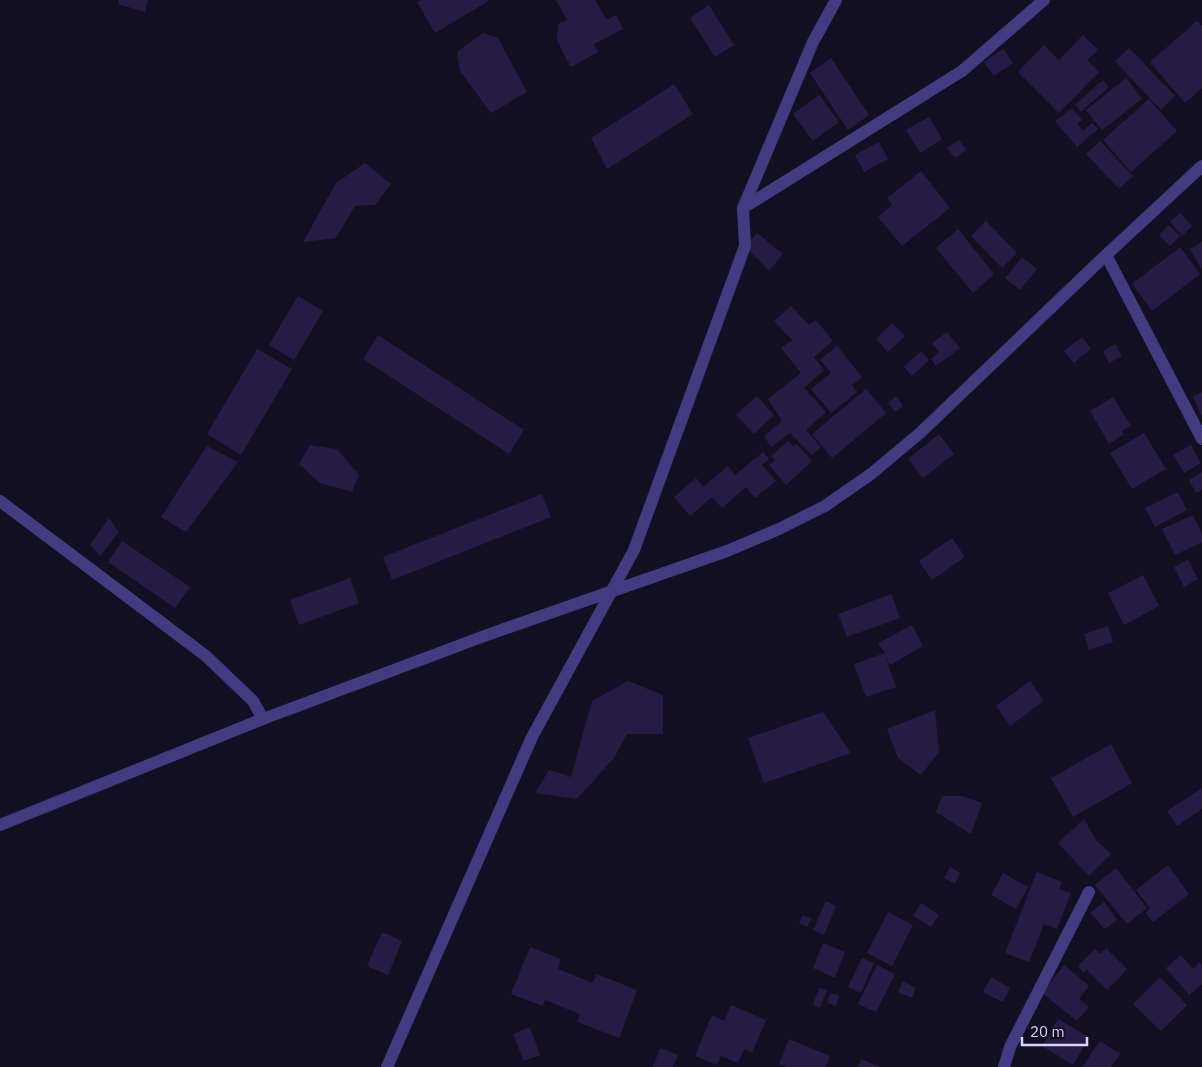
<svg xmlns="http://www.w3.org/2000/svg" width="1202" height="1067" viewBox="0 0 1202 1067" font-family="'IBM Plex Sans',sans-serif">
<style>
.building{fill:#261b43}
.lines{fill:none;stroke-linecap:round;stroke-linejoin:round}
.minor{stroke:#423b80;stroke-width:12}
</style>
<rect width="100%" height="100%" fill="#130f23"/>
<g class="building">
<polygon points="119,0 148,0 145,12 118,4"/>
<polygon points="421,0 490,0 435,33 417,2"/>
<polygon points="556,0 595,0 607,20 616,15 623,29 594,44 598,52 571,67 557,41 558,24 567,20"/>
<polygon points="709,5 734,45 715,57 690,18"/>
<polygon points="1197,21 1202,26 1202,88 1185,103 1150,62"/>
<polygon points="483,33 498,38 527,92 491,113 460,71 457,52"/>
<polygon points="1083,35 1098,50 1087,60 1099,72 1059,113 1018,72 1044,45 1059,60"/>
<polygon points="1129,48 1175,96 1161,110 1115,61"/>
<polygon points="1003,49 1013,63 994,76 984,62"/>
<polygon points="831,58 869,115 848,130 810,73"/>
<polygon points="1126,78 1142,99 1102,130 1086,110"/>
<polygon points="1103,80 1109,87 1081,112 1075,105"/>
<polygon points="674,84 693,114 607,169 591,138"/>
<polygon points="819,95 839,122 813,141 793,114"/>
<polygon points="1149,99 1177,131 1131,172 1103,140"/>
<polygon points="1072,108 1082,120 1077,124 1083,131 1092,123 1098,129 1077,147 1055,121"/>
<polygon points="929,117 942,139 920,153 906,130"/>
<polygon points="959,140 966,150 955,158 947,148"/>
<polygon points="1100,141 1133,176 1119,189 1086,154"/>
<polygon points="879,142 888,159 864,172 855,155"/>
<polygon points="365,163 391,184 375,205 355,206 336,238 303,242 336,183"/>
<polygon points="921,171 950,208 902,246 878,217 892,205 887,198"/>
<polygon points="1180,213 1192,226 1182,236 1170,222"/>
<polygon points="986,221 1017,253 1002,268 971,236"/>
<polygon points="1169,225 1180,236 1170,246 1159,235"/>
<polygon points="958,229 994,274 973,293 936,248"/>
<polygon points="757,233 783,254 769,271 745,246"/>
<polygon points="1202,242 1202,270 1190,249"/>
<polygon points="1180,247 1200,274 1152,311 1132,284"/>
<polygon points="1022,257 1037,269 1020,290 1005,278"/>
<polygon points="298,296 323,311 294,360 269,345"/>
<polygon points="791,306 809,325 816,320 833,341 814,357 824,370 804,388 826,412 806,430 821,447 812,455 790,433 771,447 764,436 782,421 768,399 801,373 781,348 792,340 774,321"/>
<polygon points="892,323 905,336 888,352 876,339"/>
<polygon points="947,332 960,348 936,366 931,359 939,352 932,343"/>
<polygon points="378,335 524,430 509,454 363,359"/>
<polygon points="1082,337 1091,349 1074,363 1064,351"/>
<polygon points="1115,344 1122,356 1109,363 1103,351"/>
<polygon points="837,346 862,377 852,385 857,392 831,413 811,389 831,373 820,360"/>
<polygon points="257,349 292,369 241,455 207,434"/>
<polygon points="921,351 929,360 912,376 904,367"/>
<polygon points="866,389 886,413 832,458 812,434"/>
<polygon points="1202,392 1202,417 1193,397"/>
<polygon points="757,396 774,415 754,434 736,415"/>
<polygon points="896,396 903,406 895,412 888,403"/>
<polygon points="1113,397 1131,426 1122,431 1124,434 1109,444 1090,411"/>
<polygon points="1144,433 1166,469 1132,489 1110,453"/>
<polygon points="939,434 954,454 923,478 908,459"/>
<polygon points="788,441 793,446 797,444 812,461 786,485 769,465 775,460 771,456"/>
<polygon points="310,445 337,449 359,475 352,492 320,483 299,464"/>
<polygon points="1191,445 1201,463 1184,473 1173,455"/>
<polygon points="207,446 238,462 186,532 161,517"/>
<polygon points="763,452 769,459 762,465 776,481 755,498 746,487 722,508 712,497 690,516 674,497 696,478 703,487 728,466 735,475"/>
<polygon points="1202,472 1202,490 1196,493 1189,480"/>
<polygon points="1178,492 1187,510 1155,527 1145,508"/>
<polygon points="542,494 551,517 392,580 383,557"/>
<polygon points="1193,515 1202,534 1202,542 1175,555 1162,529"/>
<polygon points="109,518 119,532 100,556 90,545"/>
<polygon points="952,538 965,557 932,580 919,561"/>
<polygon points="122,541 190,587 175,608 108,562"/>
<polygon points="1188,560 1198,579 1184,587 1174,567"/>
<polygon points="1143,575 1159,606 1124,625 1108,593"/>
<polygon points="350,578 359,603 299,625 290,600"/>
<polygon points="891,594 900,618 847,637 838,614"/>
<polygon points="912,625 923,646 890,665 885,655 896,687 866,697 854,664 885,653 878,643"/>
<polygon points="1108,626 1113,642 1089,650 1084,634"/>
<polygon points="628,681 663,695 663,734 627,734 614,758 577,799 535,793 549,770 571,777 592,701"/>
<polygon points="1030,681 1044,701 1010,726 996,706"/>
<polygon points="935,710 939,752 921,775 898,758 887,729"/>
<polygon points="823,712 851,753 764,783 748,738"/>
<polygon points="1111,744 1132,783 1073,817 1051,778"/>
<polygon points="1202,788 1202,809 1177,826 1167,811"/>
<polygon points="942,796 962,796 982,803 971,834 936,812"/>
<polygon points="1084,819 1096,840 1111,854 1089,876 1058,843"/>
<polygon points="1168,865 1189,894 1153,922 1146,913 1150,908 1136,890"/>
<polygon points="950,867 960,873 955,884 944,878"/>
<polygon points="1116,868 1147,908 1127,924 1095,885"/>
<polygon points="1037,872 1062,882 1059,889 1071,893 1057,929 1044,924 1029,962 1005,953"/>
<polygon points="1003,873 1028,887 1016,909 991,895"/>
<polygon points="826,901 836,906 824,935 813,930"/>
<polygon points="1104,902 1117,920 1105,929 1090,913"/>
<polygon points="921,903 939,915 931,927 913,916"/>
<polygon points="888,912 913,925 892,966 867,953"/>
<polygon points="803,915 812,919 807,927 799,923"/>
<polygon points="382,932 402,941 388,975 367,966"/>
<polygon points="823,943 845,952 835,978 813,968"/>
<polygon points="530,947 561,959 558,969 593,983 596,974 637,990 619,1038 577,1022 580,1014 545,1000 543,1006 511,994"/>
<polygon points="1106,948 1127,969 1107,990 1086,969 1084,973 1078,966 1095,949 1100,954"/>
<polygon points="1181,955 1193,969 1200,962 1202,965 1202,984 1189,995 1166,968"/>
<polygon points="862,958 874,963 861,993 848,987"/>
<polygon points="877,965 895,974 876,1012 858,1004"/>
<polygon points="1064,965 1089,986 1079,999 1089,1007 1077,1021 1042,993"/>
<polygon points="991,977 1010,988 1003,1002 983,992"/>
<polygon points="1160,977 1187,1005 1161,1031 1133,1004"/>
<polygon points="903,981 916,988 912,998 898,992"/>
<polygon points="819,988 827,990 820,1008 813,1005"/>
<polygon points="830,993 839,996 836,1006 827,1003"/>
<polygon points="731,1005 766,1020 752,1053 744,1049 738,1063 721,1056 717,1065 695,1056 712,1015 724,1021"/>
<polygon points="1058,1019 1089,1037 1073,1065 1042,1046"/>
<polygon points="530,1027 540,1055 524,1061 513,1034"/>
<polygon points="789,1039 830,1056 826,1067 788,1067 779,1064"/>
<polygon points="1100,1041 1120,1054 1111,1067 1082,1067"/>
<polygon points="660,1048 678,1055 673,1067 653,1067"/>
<polygon points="861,1059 880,1067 858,1067"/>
</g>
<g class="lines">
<g class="minor">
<polyline points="743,208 962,71 1044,0"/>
<polyline points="1106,255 1202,439"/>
<polyline points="0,501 206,656 253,701 263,719"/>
<polyline points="0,825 263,719 487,635 727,551 779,529 825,506 871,474 920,433 1106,255 1202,166"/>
<polyline points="387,1067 532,737 634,550 745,246 743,208 813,42 836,0"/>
<polyline points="1004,1067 1010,1047 1089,892"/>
</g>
</g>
<path d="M1022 1037v8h65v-8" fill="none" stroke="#d9d2fe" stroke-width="2.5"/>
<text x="1030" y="1037" font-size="15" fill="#d9d2fe" stroke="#130f23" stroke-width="4" paint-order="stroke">20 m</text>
</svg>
